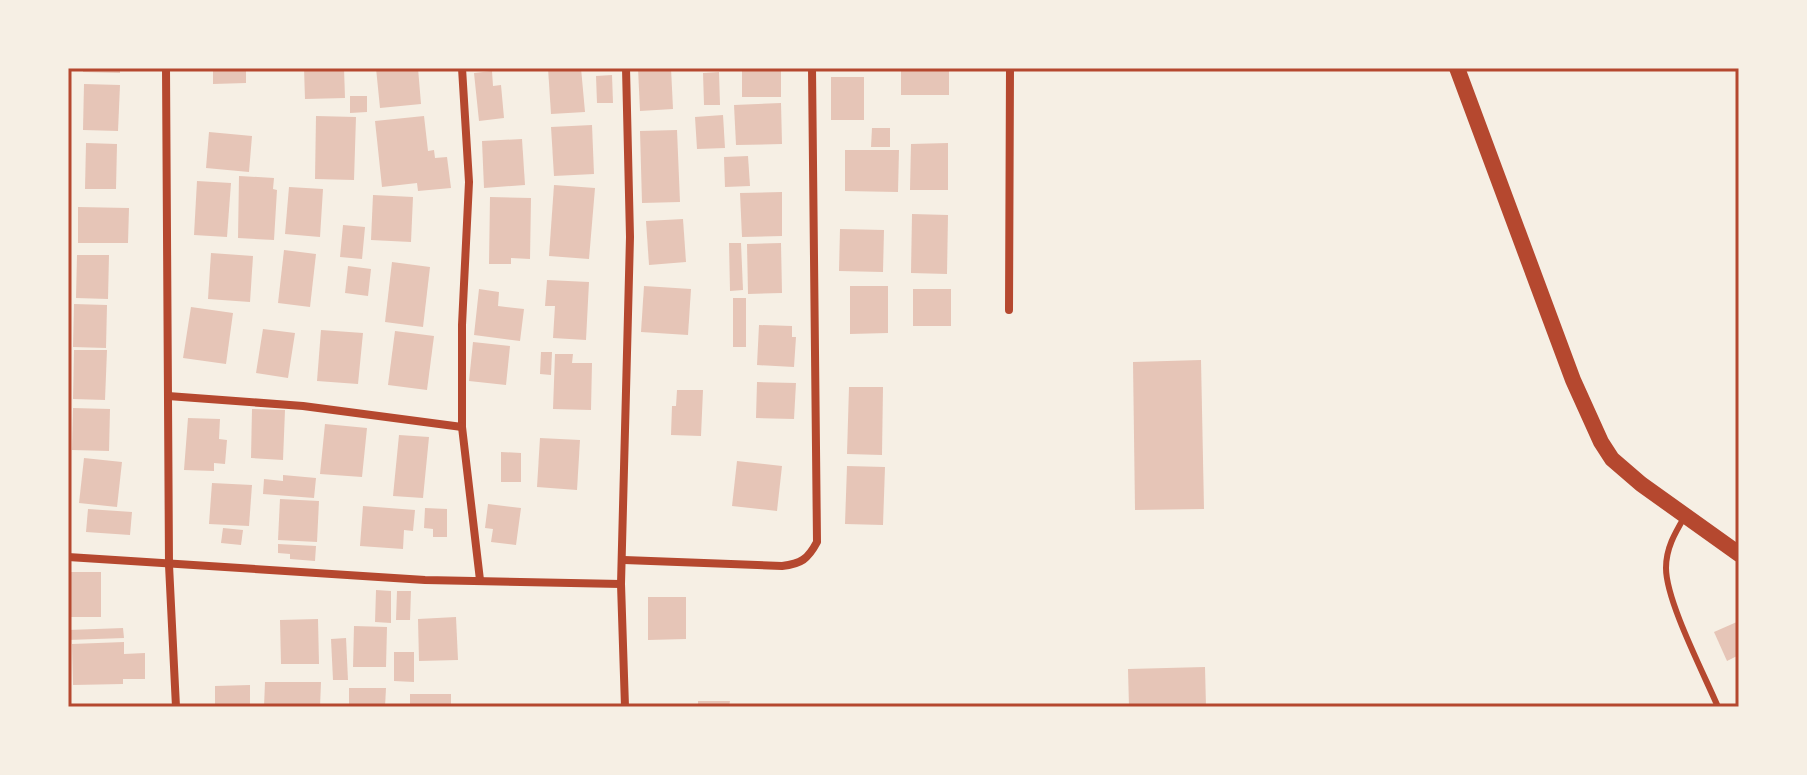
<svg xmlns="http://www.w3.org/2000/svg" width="1807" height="775" viewBox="0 0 1807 775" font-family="'Crimson Pro',serif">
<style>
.building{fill:#e6c5b7}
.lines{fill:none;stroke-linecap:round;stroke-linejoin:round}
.service{stroke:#b5482f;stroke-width:6}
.minor{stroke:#b5482f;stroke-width:8}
.secondary{stroke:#b5482f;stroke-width:16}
.neatline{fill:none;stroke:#b5482f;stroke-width:3}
</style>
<rect width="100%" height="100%" fill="#f6efe4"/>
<g class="building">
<polygon points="83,68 120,68 120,73 83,72"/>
<polygon points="213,68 246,68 246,83 213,84"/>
<polygon points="304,68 344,68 345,98 305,99"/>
<polygon points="376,68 418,68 421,104 380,108"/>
<polygon points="548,68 581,68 585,112 551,114"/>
<polygon points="638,68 671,68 673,109 640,111"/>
<rect x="742" y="68" width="39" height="29"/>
<rect x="901" y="68" width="48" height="27"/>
<polygon points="492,71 493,86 501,85 504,118 479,121 474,73"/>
<polygon points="719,72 720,105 704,105 703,73"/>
<polygon points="612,75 613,103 597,103 596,76"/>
<rect x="831" y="77" width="33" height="43"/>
<polygon points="84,84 120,85 118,131 83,130"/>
<polygon points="350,96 367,96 367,112 350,113"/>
<polygon points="781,103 782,144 736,145 734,105"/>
<polygon points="723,115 725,148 697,149 695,117"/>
<polygon points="316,116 356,117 354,180 315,179"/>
<polygon points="424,116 428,151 434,150 435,158 447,157 451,188 418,191 417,183 382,187 375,121"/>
<polygon points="592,125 594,174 554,176 551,127"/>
<polygon points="872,128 890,128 890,147 871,147"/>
<polygon points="677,130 680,202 642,203 640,131"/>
<polygon points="209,132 252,136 249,172 206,168"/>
<polygon points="522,139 525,185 484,188 482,141"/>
<polygon points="86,143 117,144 116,189 85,189"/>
<polygon points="948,143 948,190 910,190 911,144"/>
<polygon points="845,150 899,150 898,192 845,191"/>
<polygon points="748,156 750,186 725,187 724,157"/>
<polygon points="239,176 274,178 273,189 277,190 274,240 238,238"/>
<polygon points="197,181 231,183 227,237 194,235"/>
<polygon points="554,185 595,188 589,259 549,256"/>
<polygon points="289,187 323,189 320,237 285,234"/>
<polygon points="782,192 782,236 742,237 740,193"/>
<polygon points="373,195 413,197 411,242 371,240"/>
<polygon points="490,197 531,198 530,259 511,258 511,264 489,264"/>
<polygon points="78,207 129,208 128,243 78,243"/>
<polygon points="912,214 948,215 947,274 911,273"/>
<polygon points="683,219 686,262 649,265 646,221"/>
<polygon points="343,225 365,227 362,259 340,257"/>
<polygon points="840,229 884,230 883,272 839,271"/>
<polygon points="729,243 741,243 743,290 730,291"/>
<polygon points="781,243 782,293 748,294 747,244"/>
<polygon points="284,250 316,254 310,307 278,303"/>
<polygon points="211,253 253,256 250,302 208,299"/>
<polygon points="77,255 109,255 108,299 76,298"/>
<polygon points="392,262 430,267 423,327 385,322"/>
<polygon points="348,266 371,269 368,296 345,293"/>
<polygon points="547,280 589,282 586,340 553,338 555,306 545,306"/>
<polygon points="644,286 691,289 688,335 641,332"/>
<polygon points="850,286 888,286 888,333 850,334"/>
<polygon points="479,289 499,292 498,306 524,309 520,341 474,335"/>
<rect x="913" y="289" width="38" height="37"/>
<rect x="733" y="298" width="13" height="49"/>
<polygon points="74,304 107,305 106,348 73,347"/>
<polygon points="191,307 233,313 226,364 183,358"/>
<polygon points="759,325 792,326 792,337 796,337 794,367 757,365"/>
<polygon points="263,329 295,333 288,378 256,373"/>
<polygon points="321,330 363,333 358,384 317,381"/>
<polygon points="395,331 434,336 427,390 388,385"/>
<polygon points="473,342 510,346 506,385 469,381"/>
<polygon points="74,350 107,350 105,400 73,399"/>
<polygon points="541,352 552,352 551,375 540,374"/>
<polygon points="555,354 573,354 572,363 592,363 591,410 553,409"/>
<polygon points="1201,360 1204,509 1135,510 1133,362"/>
<polygon points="757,382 796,383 794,419 756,418"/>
<polygon points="849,387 883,387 882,455 847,454"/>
<polygon points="677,390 703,390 701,436 671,435 672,406 676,406"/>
<polygon points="73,408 110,409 109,451 72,450"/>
<polygon points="252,409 285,410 283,460 251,458"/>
<polygon points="188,418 220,419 219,439 227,440 225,464 214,463 214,471 184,470"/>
<polygon points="325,424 367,428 362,477 320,474"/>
<polygon points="399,435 429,437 423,498 393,496"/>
<polygon points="540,438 580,440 577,490 537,487"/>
<polygon points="501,452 521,453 521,482 501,482"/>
<polygon points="84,458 122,462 117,507 79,503"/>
<polygon points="737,461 782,466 777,511 732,506"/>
<polygon points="847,466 885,467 883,525 845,524"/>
<polygon points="283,475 316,478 314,498 263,494 264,479 283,481"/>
<polygon points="212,483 252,485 249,526 209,524"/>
<polygon points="280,499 319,501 317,542 278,540"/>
<polygon points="488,504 521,508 516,545 491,542 493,529 485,528"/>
<polygon points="363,506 415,510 413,531 404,530 403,549 360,546"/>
<polygon points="425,508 447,509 447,537 433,537 433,529 424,528"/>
<polygon points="88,509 132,512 130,535 86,532"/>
<polygon points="223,528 243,530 241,545 221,543"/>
<polygon points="278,544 316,546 315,561 290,559 290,554 278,553"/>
<rect x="68" y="572" width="33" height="45"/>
<polygon points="376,590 391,591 391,623 375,622"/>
<polygon points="397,591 411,591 410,620 396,620"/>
<polygon points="648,597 686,597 686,639 648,640"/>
<polygon points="456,617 458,660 419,661 418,619"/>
<polygon points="318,619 319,664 281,664 280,620"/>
<polygon points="1739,621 1739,655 1727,661 1714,632"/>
<polygon points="354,626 387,627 386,667 353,667"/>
<polygon points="123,628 124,638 68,640 68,630"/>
<polygon points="346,638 348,680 333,680 331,639"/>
<polygon points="124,642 124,654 145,653 145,679 123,679 123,684 73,685 72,644"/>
<polygon points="394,652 414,652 414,682 394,681"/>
<polygon points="1205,667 1206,707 1129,707 1128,669"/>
<polygon points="265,682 321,682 320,707 264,707"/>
<polygon points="250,685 250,707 215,707 215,686"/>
<polygon points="349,688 386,688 385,707 349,707"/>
<rect x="410" y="694" width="41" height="13"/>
<polygon points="698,701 730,701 729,707 698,707"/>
</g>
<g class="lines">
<path class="service" d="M1685,516C1675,533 1666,548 1666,568C1666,601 1704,674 1718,707"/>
<g class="minor">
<polyline points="166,68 169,565 176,707"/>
<polyline points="462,68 469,182 462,325 462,427 480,580"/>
<polyline points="1009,310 1010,68"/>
<polyline points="168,396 303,406 462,427"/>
<polyline points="68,557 425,580 621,584"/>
<path d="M624,560L782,566C801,564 808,559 817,542L812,68"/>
<polyline points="625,707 621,584 630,237 626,68"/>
</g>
<polyline class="secondary" points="1457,68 1573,380 1601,442 1612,459 1641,484 1739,554"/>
</g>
<rect width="1807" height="775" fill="none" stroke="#f6efe4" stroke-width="140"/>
<rect x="70" y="70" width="1667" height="635" class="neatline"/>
</svg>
